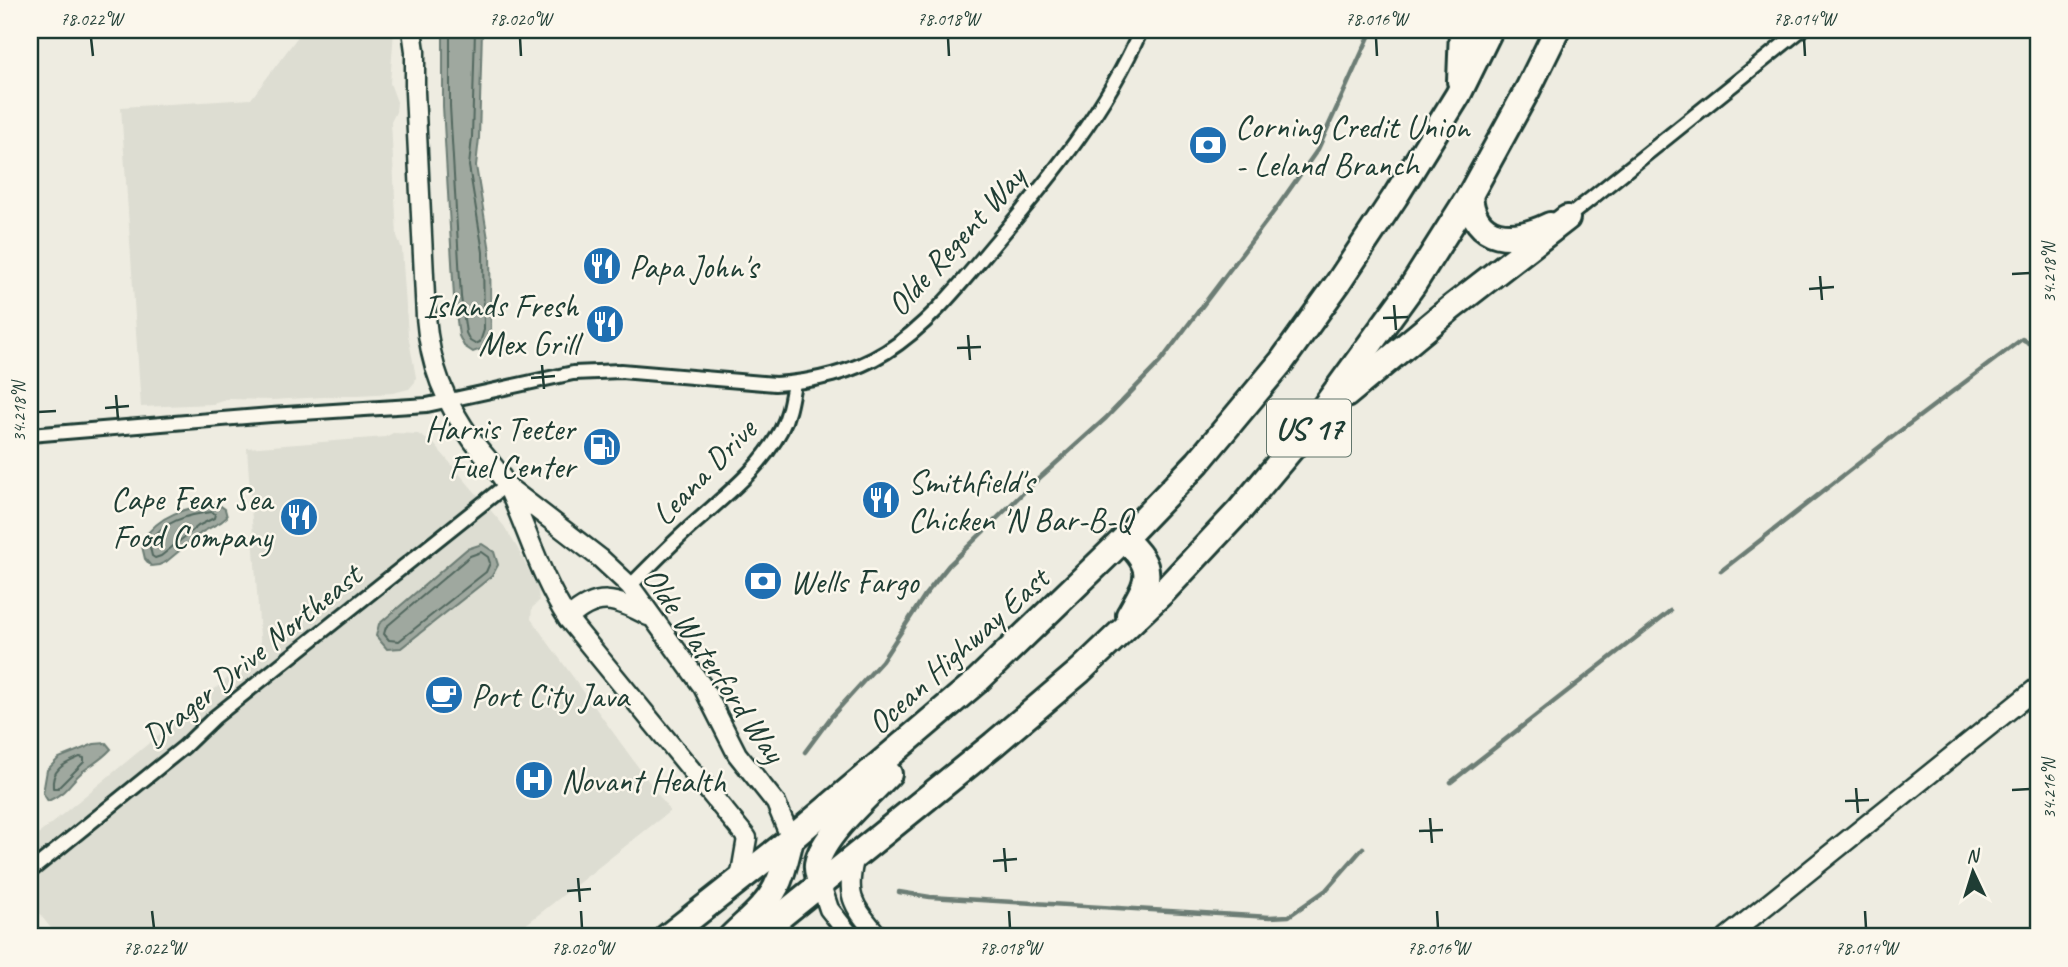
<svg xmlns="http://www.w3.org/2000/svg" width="2068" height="967" viewBox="0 0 2068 967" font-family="Caveat,sans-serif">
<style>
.built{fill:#ddddd2}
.water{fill:#9fa89f;stroke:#6c7d74;stroke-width:2}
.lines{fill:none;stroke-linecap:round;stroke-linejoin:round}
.shore{stroke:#52685f;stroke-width:2}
.stream{stroke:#6c7d74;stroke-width:4.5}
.street-casing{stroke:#1f3d34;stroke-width:18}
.secondary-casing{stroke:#1f3d34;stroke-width:23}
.highway-casing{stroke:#1f3d34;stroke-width:30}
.street{stroke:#fbf7ec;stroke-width:12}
.secondary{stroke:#fbf7ec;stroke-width:18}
.highway{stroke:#fbf7ec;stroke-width:24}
.ticks{fill:none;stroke:#1f3d34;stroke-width:2.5}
.labels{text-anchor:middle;stroke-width:5;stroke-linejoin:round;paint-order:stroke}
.shield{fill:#fbf7ec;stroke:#61756b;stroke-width:2}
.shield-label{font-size:32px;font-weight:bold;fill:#1f3d34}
.poi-label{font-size:33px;fill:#1f3d34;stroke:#fbf7ec;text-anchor:start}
.street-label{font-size:33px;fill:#1f3d34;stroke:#fbf7ec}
.neatline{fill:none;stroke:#1f3d34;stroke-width:2.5}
.ticks-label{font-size:18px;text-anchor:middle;fill:#1f3d34}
</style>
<rect width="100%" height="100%" fill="#eeece1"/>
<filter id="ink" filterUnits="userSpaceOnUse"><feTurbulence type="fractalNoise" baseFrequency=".0143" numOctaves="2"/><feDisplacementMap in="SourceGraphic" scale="14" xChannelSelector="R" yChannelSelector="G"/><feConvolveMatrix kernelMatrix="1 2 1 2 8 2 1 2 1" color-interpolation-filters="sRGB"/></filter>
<g filter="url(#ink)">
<g class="built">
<polygon points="306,30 393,30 394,31 390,83 397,102 396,112 391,122 397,236 402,249 408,335 416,377 415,382 409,389 393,393 272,400 228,399 213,404 141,407 121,107 251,99 299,35"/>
<polygon points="393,433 418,434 434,444 504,526 518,549 538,589 539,601 532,608 531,619 670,811 510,937 58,937 30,902 34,899 30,893 30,841 261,651 247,448 385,437"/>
</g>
<g class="water">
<polygon points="443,30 482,30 479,138 476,166 490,251 491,332 484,348 473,352 464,346 459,336 454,297 443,106"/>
<path d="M218,504L225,509L227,517L221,522L202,532L166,562L159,565L151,566L145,559L141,542C159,514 186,507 218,504Z"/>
<polygon points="482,544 494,552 498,565 492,576 401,648 387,649 376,636 379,624 467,549"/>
<path d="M106,743L111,749C102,759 93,764 83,771C68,784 68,792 48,801L43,793L47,770L59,758L94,744Z"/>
</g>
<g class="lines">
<g class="shore">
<polyline points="450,30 450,106 461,297 466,333 470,341 475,344 480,342 484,330 483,252 469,166 472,137 475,30"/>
<path d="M212,512L215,514L214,518L198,526L161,556L155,558L152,556L149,543C161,522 189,514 212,512Z"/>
<polygon points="481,552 488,557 490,563 486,572 399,641 389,640 384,634 386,627 470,556"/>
<path d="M80,757L84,758V762L58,788H53C51,769 64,764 80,757Z"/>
</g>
<g class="stream">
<polyline points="1721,571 1900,431 2022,339 2035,346 2038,351"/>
<polyline points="805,752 831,717 882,661 925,595 949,565 1025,491 1106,418 1160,362 1278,206 1318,149 1372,30"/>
<polyline points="1451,782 1670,611"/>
<polyline points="899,892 930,897 1270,917 1289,916 1326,890 1363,848"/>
</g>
<defs>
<g id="street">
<polyline points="1567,218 1801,30"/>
<path d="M30,435L271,415L427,405L573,373L621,371L775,384C813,382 854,372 886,352C930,324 962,282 995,243C1051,177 1106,110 1141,30"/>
<path d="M630,586C652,564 673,542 696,522C727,494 761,468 781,430C789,415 791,399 794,383"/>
<polyline points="33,869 184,747 215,717 506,485"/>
</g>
<g id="secondary">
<path d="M412,30L415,51V92L426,317C430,366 444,401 473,441C484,456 500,471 508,488C528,532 541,578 568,619L747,838L740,879"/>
<polyline points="508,487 600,558 630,586 703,687 737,754 776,803 791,839"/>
<path d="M568,619C597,592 615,598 648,616"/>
<path d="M855,856C844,898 854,906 879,937"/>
<polyline points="821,885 829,909 851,937"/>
<polyline points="1727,937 2038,687"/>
</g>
<g id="highway">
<polyline points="1460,81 1462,30"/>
<path d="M1470,195C1473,244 1515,242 1550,225"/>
<polyline points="1346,395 1451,308 1567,218"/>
<path d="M1124,539C1157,569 1149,580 1129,615"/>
<path d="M821,885C819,878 816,871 817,864C822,836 869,795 889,774"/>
<polyline points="667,937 791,839 976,682 1124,539 1198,462 1282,361 1338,283 1395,197 1458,95 1490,30"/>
<path d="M731,937C746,922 766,907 776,887C784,872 787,855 791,839"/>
<polyline points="755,937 994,744 1080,671 1164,591 1240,510 1312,424 1413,285 1470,195 1528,89 1557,30"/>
</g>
</defs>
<use href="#street" class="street-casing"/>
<use href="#secondary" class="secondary-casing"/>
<use href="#highway" class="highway-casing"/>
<use href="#street" class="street"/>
<use href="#secondary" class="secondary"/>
<use href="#highway" class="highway"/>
</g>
</g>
<path class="ticks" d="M91,38L93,56M520,38L521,56M948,38L949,56M1376,38L1377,56M1804,38L1805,56M2012,274L2030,273M1820,276L1822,300M1809,289L1834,287M1394,305L1396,330M1383,318L1408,317M968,335L970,360M957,348L981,347M542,365L544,389M531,378L555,376M116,395L118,419M105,408L129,406M38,412L56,411M1856,788L1858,813M2012,790L2030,789M1845,801L1869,800M1430,818L1432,843M1419,831L1443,830M1004,848L1006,872M993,861L1017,859M578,878L580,902M567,891L591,889M152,911L154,928M581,911L582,928M1009,911L1010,928M1437,911L1438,928M1865,911L1866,928"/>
<defs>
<symbol id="bank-disc" viewBox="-11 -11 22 22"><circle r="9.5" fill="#1f6fb2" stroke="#fbf7ec"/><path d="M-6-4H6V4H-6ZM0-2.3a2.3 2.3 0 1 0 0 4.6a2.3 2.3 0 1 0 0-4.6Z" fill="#fff"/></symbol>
<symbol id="restaurant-disc" viewBox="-11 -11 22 22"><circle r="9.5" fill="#1f6fb2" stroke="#fbf7ec"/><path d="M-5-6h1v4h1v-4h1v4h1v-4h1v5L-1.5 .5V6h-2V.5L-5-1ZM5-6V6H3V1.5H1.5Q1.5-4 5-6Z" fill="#fff"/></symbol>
<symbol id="fuel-disc" viewBox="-11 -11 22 22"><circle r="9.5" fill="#1f6fb2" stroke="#fbf7ec"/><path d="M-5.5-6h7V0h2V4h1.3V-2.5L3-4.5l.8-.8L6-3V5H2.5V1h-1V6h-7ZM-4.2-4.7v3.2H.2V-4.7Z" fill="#fff"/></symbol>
<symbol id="cafe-disc" viewBox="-11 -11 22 22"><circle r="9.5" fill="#1f6fb2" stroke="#fbf7ec"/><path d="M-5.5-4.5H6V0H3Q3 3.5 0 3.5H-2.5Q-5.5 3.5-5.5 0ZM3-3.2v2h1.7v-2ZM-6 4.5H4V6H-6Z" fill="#fff"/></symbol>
<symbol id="hospital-disc" viewBox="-11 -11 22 22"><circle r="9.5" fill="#1f6fb2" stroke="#fbf7ec"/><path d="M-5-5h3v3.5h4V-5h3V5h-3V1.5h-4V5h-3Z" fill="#fff"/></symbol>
</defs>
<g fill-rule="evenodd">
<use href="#bank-disc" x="1186" y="123" width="44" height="44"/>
<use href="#restaurant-disc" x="580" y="244" width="44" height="44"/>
<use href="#restaurant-disc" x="583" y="302" width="44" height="44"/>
<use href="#fuel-disc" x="580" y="425" width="44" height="44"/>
<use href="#restaurant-disc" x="859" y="478" width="44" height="44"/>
<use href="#restaurant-disc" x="277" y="495" width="44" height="44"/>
<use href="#bank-disc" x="741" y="559" width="44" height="44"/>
<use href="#cafe-disc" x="422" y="673" width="44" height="44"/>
<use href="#hospital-disc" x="512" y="758" width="44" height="44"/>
</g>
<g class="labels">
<rect class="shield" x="1267" y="399.5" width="84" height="57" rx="5"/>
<g class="shield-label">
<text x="1309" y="439">US 17</text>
</g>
<g class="poi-label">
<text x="1235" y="138">Corning Credit Union<tspan x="1235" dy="38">- Leland Branch</tspan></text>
<text x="629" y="278">Papa John's</text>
<text x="578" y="317" text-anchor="end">Islands Fresh<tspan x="578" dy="38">Mex Grill</tspan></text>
<text x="575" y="440" text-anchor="end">Harris Teeter<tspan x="575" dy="38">Fuel Center</tspan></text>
<text x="908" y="493">Smithfield's<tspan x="908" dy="38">Chicken 'N Bar-B-Q</tspan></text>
<text x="272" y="510" text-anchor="end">Cape Fear Sea<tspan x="272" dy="38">Food Company</tspan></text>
<text x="790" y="593">Wells Fargo</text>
<text x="471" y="707">Port City Java</text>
<text x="561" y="792">Novant Health</text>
</g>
<g class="street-label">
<text transform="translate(955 240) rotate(-48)" y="12">Olde Regent Way</text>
<text transform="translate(703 471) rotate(-46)" y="12">Leana Drive</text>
<text transform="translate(957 650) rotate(-42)" y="12">Ocean Highway East</text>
<text transform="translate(251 655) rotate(-39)" y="12">Drager Drive Northeast</text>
<text transform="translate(715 664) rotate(56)" y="12">Olde Waterford Way</text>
</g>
</g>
<rect width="2068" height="967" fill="none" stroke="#fbf7ec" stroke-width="77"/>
<g transform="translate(1973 872) rotate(356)" stroke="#fbf7ec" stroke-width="5" paint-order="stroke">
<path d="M0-5L12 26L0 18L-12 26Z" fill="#1f3d34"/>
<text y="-10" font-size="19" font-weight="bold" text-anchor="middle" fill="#1f3d34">N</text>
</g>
<rect x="38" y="38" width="1992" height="890" class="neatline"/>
<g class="ticks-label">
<text x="91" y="25">78.022°W</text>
<text x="520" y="25">78.020°W</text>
<text x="948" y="25">78.018°W</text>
<text x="1376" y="25">78.016°W</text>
<text x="1804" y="25">78.014°W</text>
<text transform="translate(2049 273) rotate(-90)" y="6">34.218°N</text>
<text transform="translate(19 412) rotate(-90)" y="6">34.218°N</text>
<text transform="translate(2049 789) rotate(-90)" y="6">34.216°N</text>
<text x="154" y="954">78.022°W</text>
<text x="582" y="954">78.020°W</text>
<text x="1010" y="954">78.018°W</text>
<text x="1438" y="954">78.016°W</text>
<text x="1866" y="954">78.014°W</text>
</g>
</svg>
